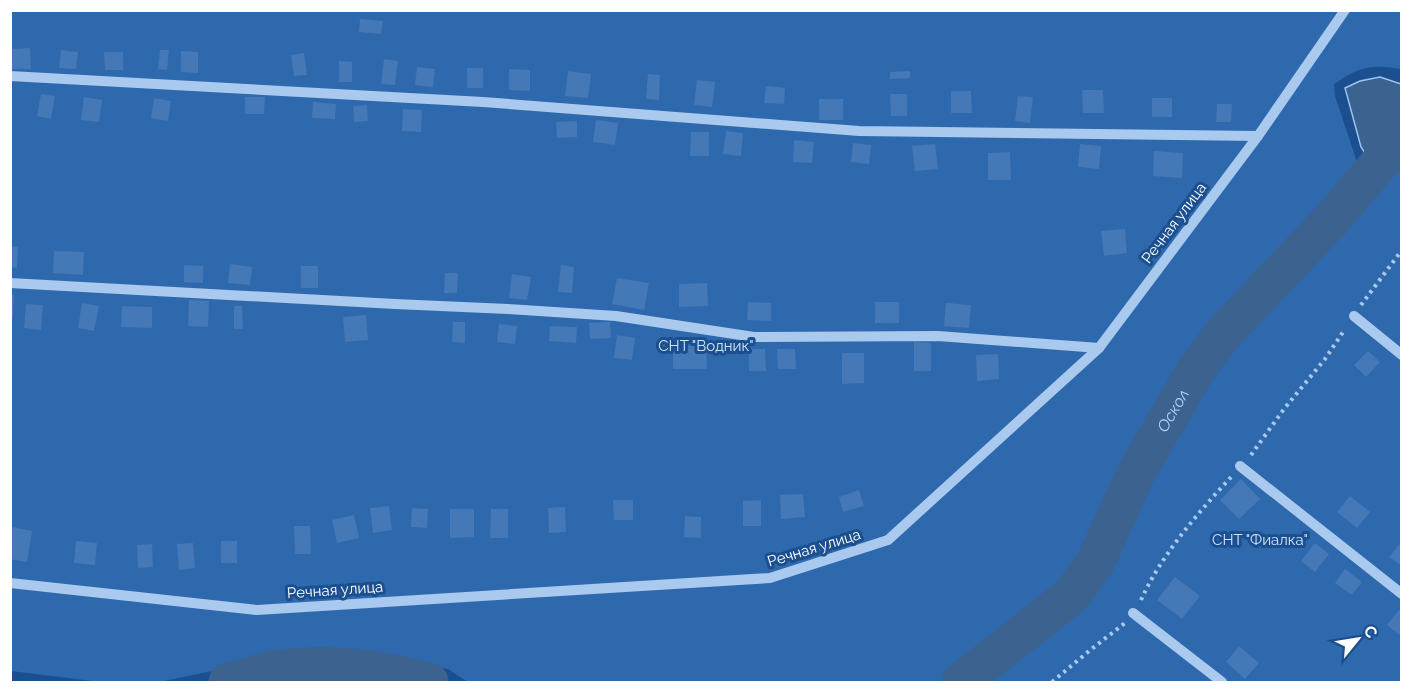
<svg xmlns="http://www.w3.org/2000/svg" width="1412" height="693" viewBox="0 0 1412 693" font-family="Raleway,sans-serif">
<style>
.green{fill:#2e69ad}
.water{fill:#3c6290;stroke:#9cc4f0;stroke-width:1.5}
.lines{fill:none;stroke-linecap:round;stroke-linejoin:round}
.river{stroke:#3c6290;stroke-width:39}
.building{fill:#4478b7}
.path{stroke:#a9c9ee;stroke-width:4;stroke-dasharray:3 4.5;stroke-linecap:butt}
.minor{stroke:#a9c9ee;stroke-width:10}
.labels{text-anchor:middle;stroke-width:6;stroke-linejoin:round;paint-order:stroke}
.street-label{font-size:15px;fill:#fff;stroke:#1b4f8f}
.park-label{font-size:15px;fill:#cfe3fa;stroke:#1b4f8f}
.water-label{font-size:16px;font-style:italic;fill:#b5d3f5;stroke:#1b4f8f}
</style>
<rect width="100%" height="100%" fill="#1b4f8f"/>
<g class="green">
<path d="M11,11H1401V69C1369,64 1361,66 1334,84L1335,96L1359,168L1217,326L1188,362L1126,470L1088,554L1066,583L942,682H468L448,669L393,658L322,651L275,658L159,682H100L11,671Z"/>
<polygon points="1401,143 1401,682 961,682 1072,595 1096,561 1135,475 1196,370 1223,334 1331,220 1383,159"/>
</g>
<polygon class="water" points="1380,77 1401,84 1401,158 1375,169 1361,147 1345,88 1360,81"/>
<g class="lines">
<g class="river">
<path d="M228,682C246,678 264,671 282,669C332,662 381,670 429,682"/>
<path id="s1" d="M961,682L1072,595L1096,561L1135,475L1196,370L1223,334L1331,220L1383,159L1402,143"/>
</g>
</g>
<g class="building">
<polygon points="360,19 383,21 381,34 359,32"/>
<polygon points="30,48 31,69 11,69 11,49"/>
<polygon points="61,50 78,52 76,69 59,68"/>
<polygon points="160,50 169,50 167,70 158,69"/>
<polygon points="181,51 198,52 198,73 181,72"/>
<polygon points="104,52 123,52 123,70 105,70"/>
<polygon points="304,53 307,75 294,76 291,55"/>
<polygon points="384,59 398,61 395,85 381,84"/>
<polygon points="339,61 352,62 352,82 339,82"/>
<polygon points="417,67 435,69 433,87 415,85"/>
<rect x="467" y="68" width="16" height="20"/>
<polygon points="509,69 530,70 530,91 509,90"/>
<polygon points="568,71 591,74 588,98 565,96"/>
<polygon points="910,71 910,78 890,79 890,72"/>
<polygon points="648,74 660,75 659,100 646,99"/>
<polygon points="697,80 715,82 712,107 694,105"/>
<polygon points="766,86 785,88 784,104 764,103"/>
<polygon points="1082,90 1103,90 1104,113 1083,113"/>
<polygon points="951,91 971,91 972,113 951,113"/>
<polygon points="41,94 55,96 51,119 37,116"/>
<polygon points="890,94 907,94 907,116 891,116"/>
<polygon points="1018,96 1033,97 1030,123 1015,121"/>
<polygon points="84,97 102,100 99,122 81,120"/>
<polygon points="245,97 265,97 264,114 245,114"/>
<polygon points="154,98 171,101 168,121 151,118"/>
<rect x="1152" y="98" width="20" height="19"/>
<rect x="819" y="99" width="24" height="21"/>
<polygon points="313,102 336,104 335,119 312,118"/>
<polygon points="1217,104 1232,104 1231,122 1216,122"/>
<polygon points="367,105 368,121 354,122 353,106"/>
<polygon points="403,109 422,110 421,132 402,131"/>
<polygon points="596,120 618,123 615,145 593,142"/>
<polygon points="577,121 577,137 557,138 556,122"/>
<polygon points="726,131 743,133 741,156 723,154"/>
<polygon points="691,132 709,132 709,156 690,156"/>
<polygon points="794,140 814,142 812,163 793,162"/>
<polygon points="853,143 871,145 869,164 851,162"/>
<polygon points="935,144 938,169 915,171 912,146"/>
<polygon points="1080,144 1101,146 1099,169 1078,167"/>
<polygon points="1154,151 1183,153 1182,178 1153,176"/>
<polygon points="1010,152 1011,180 988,180 988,153"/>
<polygon points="1125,229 1127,253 1104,256 1101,231"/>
<polygon points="10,246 18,247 17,268 10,267"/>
<polygon points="54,251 84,252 83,275 53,273"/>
<polygon points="230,264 252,267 250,285 228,283"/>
<polygon points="184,265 203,266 203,283 184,282"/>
<polygon points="561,265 574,267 572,293 558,292"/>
<rect x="301" y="266" width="17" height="22"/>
<polygon points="445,273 458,273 457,293 444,293"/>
<polygon points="512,274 531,277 527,300 509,298"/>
<polygon points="617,278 649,283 644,310 612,304"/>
<polygon points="707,283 708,306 679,307 679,284"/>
<polygon points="10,295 14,295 13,319 10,319"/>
<polygon points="189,300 209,301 208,327 188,326"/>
<polygon points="748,302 771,303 771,321 747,320"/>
<rect x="875" y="302" width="24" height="21"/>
<polygon points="82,303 99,306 94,331 78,328"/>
<polygon points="946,303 971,305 969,328 944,326"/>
<polygon points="26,304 43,305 41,330 24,328"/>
<polygon points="122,306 152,307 152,328 121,327"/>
<polygon points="234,306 242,306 243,329 234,329"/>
<polygon points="366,315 368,340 345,342 343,317"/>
<polygon points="453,322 465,322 465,343 452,342"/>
<polygon points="610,322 611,338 590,339 589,323"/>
<polygon points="499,324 517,326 515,344 497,342"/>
<polygon points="550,326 577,327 576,343 549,341"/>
<polygon points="617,335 635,338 632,360 614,358"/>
<polygon points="914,342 931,343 931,371 914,371"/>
<polygon points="706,345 707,369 673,369 673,346"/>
<polygon points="749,349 765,349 766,371 749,371"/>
<polygon points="777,349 795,349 796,369 778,369"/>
<polygon points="1368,351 1380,362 1366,377 1354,365"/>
<polygon points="842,353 864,353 864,383 842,384"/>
<polygon points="998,354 999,379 977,381 976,355"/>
<polygon points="1241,479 1260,499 1239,519 1220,500"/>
<polygon points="859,490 864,506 843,512 839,497"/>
<polygon points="803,494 805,517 781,519 780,495"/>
<polygon points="1350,496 1370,512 1357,528 1337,512"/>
<polygon points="613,500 633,500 633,520 614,520"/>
<polygon points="761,500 761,526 743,526 743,501"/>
<polygon points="389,506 392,530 373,533 370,508"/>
<polygon points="565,507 566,532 549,533 548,508"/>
<polygon points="412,508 428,509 427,528 411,527"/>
<polygon points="450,509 474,509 474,537 450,538"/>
<polygon points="491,509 508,509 508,538 490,538"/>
<polygon points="354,515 359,538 337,543 332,520"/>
<polygon points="685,516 701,517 701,538 684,537"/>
<polygon points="294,526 310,526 311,554 295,554"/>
<polygon points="12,527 32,531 27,562 10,559"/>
<polygon points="76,541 97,543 95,565 74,563"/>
<rect x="221" y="541" width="16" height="22"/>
<polygon points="1402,541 1402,566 1389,557"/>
<polygon points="193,543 195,568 179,570 177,544"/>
<polygon points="1315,543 1329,554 1315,572 1301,561"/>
<polygon points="152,544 153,567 138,568 137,545"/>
<polygon points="1345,569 1362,582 1352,595 1335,583"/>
<polygon points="1175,577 1200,596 1182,619 1157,600"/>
<polygon points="1399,610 1402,612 1402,637 1387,625"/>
<polygon points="1239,646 1259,663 1245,679 1226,662"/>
</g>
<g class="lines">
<g class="path">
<polyline points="1361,305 1402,250"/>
<polyline points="1251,455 1284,409 1325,359 1345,329"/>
<path d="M1141,600C1162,554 1197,514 1232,476"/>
<polyline points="1052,682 1089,651 1125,623"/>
</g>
<g class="minor">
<polyline points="10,76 483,102 859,131 1258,136"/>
<polyline points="10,283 395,304 508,309 616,316 754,337 938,336 1099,348"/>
<polyline points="1354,316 1402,355"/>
<polyline points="1240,466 1402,594"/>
<polyline points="10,583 257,610 770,578 888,540 1099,348 1258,136 1345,10"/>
<polyline points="1133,613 1222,682"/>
</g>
</g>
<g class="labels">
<g class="street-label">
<text transform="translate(1174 223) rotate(-53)" y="5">Речная улица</text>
<text transform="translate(814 548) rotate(-17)" y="5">Речная улица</text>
<text transform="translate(335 590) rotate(-4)" y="5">Речная улица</text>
</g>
<g class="park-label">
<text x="706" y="351">СНТ "Водник"</text>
<text x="1260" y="545">СНТ "Фиалка"</text>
</g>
<g class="water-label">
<text dy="6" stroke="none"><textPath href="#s1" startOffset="352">Оскол</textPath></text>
</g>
</g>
<rect width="1412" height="693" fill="none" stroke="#ffffff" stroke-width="24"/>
<g transform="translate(1358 639) rotate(60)" stroke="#1b4f8f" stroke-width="4.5" paint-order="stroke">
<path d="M0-4.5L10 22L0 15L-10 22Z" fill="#ffffff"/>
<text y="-9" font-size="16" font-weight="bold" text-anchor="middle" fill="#ffffff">С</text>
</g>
</svg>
